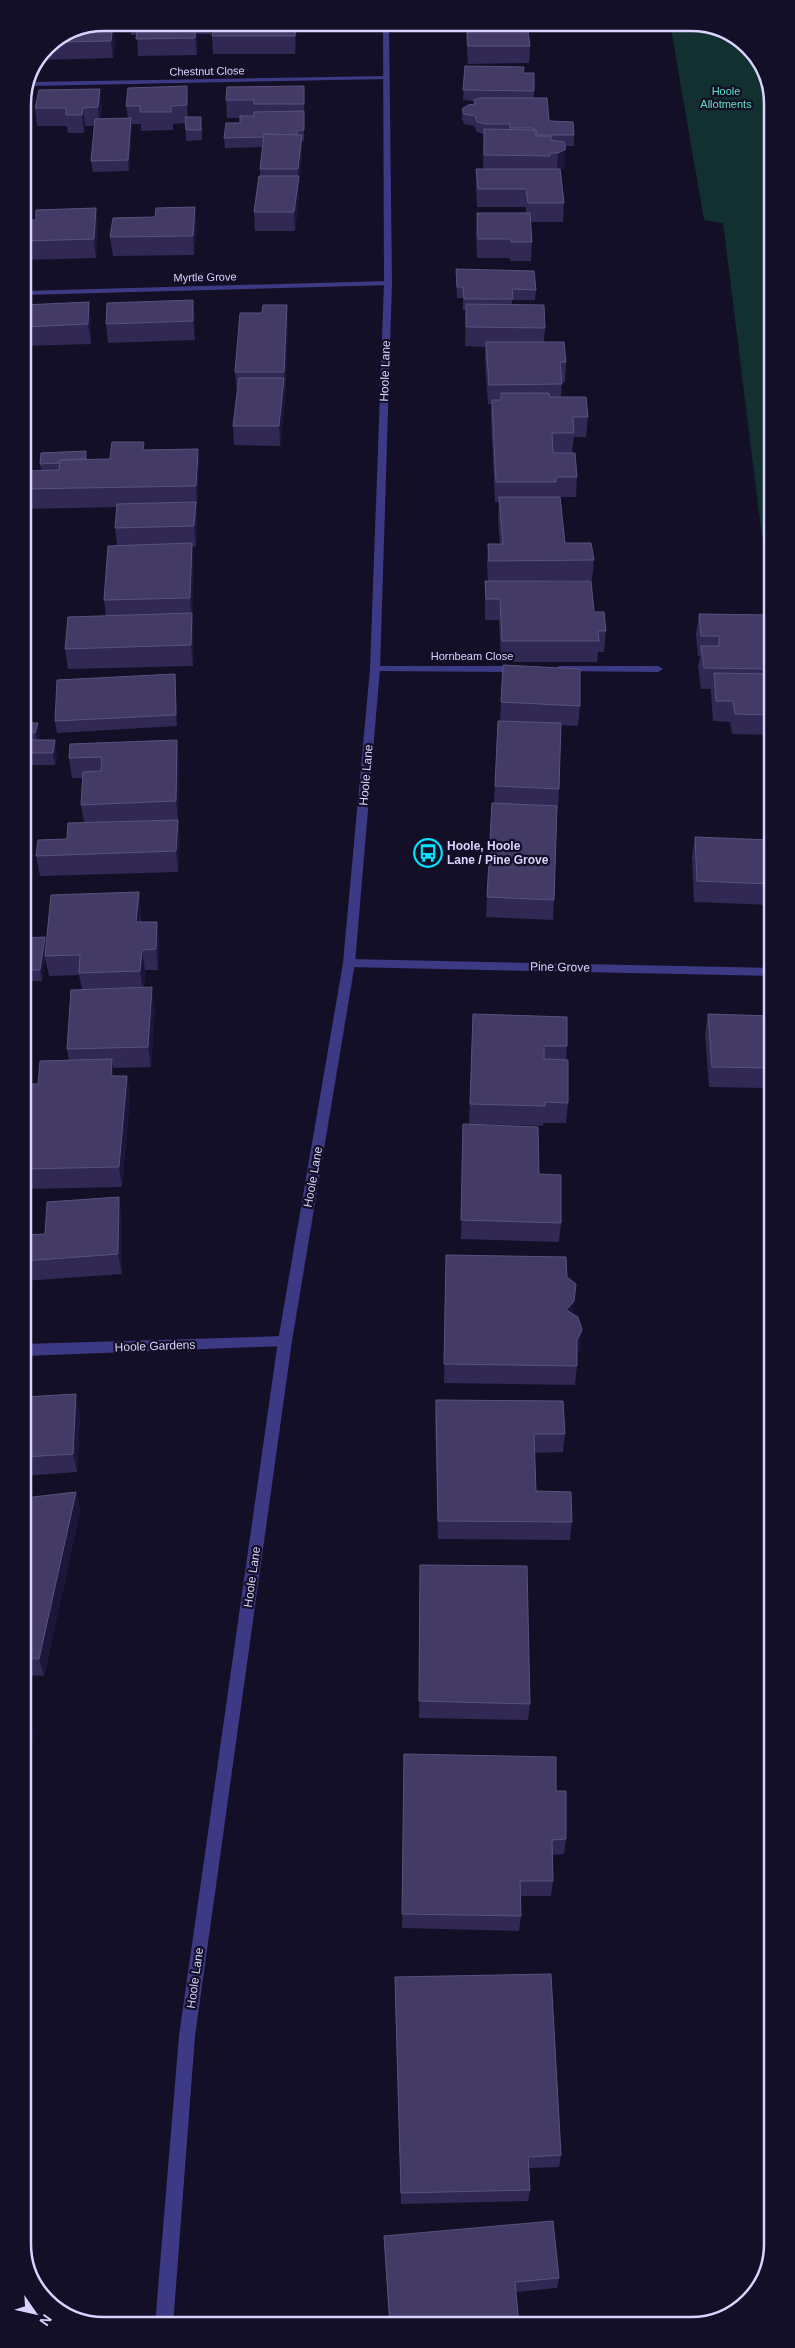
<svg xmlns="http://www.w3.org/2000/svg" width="795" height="2348" viewBox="0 0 795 2348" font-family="Helvetica,sans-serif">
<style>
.green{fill:#12302f}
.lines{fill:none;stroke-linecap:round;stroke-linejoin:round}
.minor{fill:#3d3a85;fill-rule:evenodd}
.tertiary{fill:#3d3a85;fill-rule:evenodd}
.wall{fill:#312854}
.shaded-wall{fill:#1d163a}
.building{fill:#433a66;stroke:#5a527e}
.labels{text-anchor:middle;stroke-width:4.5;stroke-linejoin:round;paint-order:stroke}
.far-street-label{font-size:11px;fill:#d9d4ff;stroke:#130f26}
.far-park-label{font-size:11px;fill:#5fe0c0;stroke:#130f26}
.street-label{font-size:12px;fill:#d9d4ff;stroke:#130f26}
.poi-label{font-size:12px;font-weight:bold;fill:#d9d4ff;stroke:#130f26;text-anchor:start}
.rim{fill:none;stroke:#d9d4ff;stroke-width:2.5}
</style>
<rect width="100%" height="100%" fill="#130f26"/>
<polygon class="green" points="670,23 696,23 744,43 770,84 770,537 762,537 723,223 704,220"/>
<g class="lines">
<g class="minor">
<polygon points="385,76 387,77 387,79 29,86 31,82"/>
<polygon points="388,281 392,283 391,285 23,295 23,291"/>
<polygon points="375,666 520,666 525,669 520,672 372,671 372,667"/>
<polygon points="560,666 658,666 663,669 658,672 557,671 557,667"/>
<polygon points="349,959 771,968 771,976 349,967 343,963"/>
<polygon points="285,1336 290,1337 292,1341 290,1345 285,1346 24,1356 24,1344"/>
</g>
<polygon class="tertiary" points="383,23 389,23 392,283 380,669 355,963 292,1341 195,2036 173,2325 155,2325 179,2036 278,1341 343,963 370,669 384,283"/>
</g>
<g class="wall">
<polygon points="104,23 115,40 113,58 41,60 47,46"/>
<polygon points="211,23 211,34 197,34 197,55 138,56 137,35 131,35 130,25"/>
<polygon points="256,23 297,23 295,54 213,54 212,36 256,25"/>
<polygon points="464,23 544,23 524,23 524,31 530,46 529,63 468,64 466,35 466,24 464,24"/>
<polygon points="465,66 523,73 534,91 534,98 549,121 574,135 574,146 565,146 565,167 561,170 564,203 563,222 530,222 532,242 531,261 510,261 510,258 477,258 476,232 477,213 526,213 526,207 477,207 476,187 476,169 483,169 484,134 477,132 474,126 464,124 462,119 462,109 474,104 474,101 463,100"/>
<polygon points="304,86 304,141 302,141 302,153 299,186 299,195 295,231 255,231 254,212 260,176 260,169 263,147 225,148 224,138 240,123 240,118 227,118 226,100"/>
<polygon points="188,104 188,117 202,127 202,140 186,141 186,123 173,124 173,130 141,131 141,124 132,124 129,171 93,172 91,161 94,126 85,126 84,133 68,133 67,126 37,126 35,108 102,107 101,119 128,118 126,106"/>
<polygon points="96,208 98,227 96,258 23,260 23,220 36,220"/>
<polygon points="197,226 194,255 113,256 110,237"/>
<polygon points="456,269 536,290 535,300 512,300 512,305 545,328 544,342 566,362 565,382 562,382 561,397 588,417 586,437 574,437 572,453 553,453 577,477 576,497 555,497 565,543 594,560 592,580 488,581 487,564 488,544 500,544 498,517 499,502 495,502 491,420 491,404 488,404 485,361 485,347 465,346 466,310 463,310 463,298 457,298 456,280"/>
<polygon points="89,302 91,322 91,344 23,346 23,305"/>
<polygon points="195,319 195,340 108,343 106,324"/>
<polygon points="288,324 285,398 280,446 234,445 233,426 237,392 235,372"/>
<polygon points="198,449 199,469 197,506 196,506 197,522 196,546 192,547 194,564 192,614 194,634 193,666 68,669 65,649 106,616 104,600 117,545 115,528 117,507 23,509 23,471 41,471 40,464 87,459 110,459 145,450"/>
<polygon points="485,581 594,612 606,631 604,652 598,652 597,662 501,662 499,620 485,620"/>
<polygon points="699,614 770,615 771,735 732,734 730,722 713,721 711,693 711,689 701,689 698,666 700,656 698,656 696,634"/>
<polygon points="503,665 580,706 578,726 561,725 559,789 558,809 557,809 554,900 553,920 486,917 492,803 494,803 498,721 500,721"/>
<polygon points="175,674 176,686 177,726 57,733 55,721"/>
<polygon points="23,723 40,735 38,740 57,752 55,765 23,765"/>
<polygon points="177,740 179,760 178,821 180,840 178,872 40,876 36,856 67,839 84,822 81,805 83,778 72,778 69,758"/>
<polygon points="695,837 771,840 771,905 694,902 692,857"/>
<polygon points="139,892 141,912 141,922 157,922 159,942 158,970 145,970 144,988 155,1008 151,1067 113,1068 114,1076 127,1076 130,1096 122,1187 24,1189 24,1084 38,1084 69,1060 67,1049 82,989 79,975 49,976 45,958 42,981 24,981 24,938 45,937 46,945"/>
<polygon points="473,1014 567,1046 566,1060 568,1103 566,1123 543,1123 543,1126 469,1124"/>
<polygon points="708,1014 771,1016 771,1088 709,1087 705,1034"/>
<polygon points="463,1124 539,1174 561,1223 559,1242 461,1239"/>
<polygon points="122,1217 122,1274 24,1281 24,1235 45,1234"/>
<polygon points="446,1255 567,1277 573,1314 580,1349 577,1354 577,1366 575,1385 444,1383"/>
<polygon points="24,1397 80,1413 77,1472 24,1476"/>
<polygon points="436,1400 565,1434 563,1452 534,1453 536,1491 572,1522 570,1540 438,1539 435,1419"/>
<polygon points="76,1492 80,1511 44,1676 25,1675 24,1498"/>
<polygon points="420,1565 530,1704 528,1720 419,1718"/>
<polygon points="404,1754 556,1791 566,1839 564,1854 552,1855 553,1881 551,1896 520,1896 521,1916 519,1931 402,1928"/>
<polygon points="395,1991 561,2155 559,2167 529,2168 530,2190 528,2201 401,2204"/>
<polygon points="384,2236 559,2278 557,2288 516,2292 519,2324 389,2324"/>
</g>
<g class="shaded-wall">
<polygon points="113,23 115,40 113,58 111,41"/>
<polygon points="196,23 198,39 197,55 195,38"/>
<polygon points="296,23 297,23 297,26 295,54 295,36"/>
<polygon points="187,86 188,104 188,123 187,105"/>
<polygon points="304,86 305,104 304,141"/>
<polygon points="100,89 102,107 100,126 98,107"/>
<polygon points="83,108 85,126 84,133 82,115"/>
<polygon points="131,118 132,128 129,171 128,160"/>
<polygon points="302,135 302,153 299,186 299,195 295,231 294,212 298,178 298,169"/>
<polygon points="566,149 565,167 557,172 558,153"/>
<polygon points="195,207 197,226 194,255 193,236"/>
<polygon points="96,208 98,227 96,258 94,239"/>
<polygon points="193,300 195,319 195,340 193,321"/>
<polygon points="89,302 91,322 91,344 88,324"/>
<polygon points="287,305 288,324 285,391 284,372"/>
<polygon points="284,378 285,398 280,446 279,426"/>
<polygon points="198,449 199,469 197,506 196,486"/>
<polygon points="196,502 197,522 196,546 194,526"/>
<polygon points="192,543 194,564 192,614 194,634 193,666 191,645 192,618 190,598"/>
<polygon points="175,674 176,686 177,726 176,715"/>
<polygon points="38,723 40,735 37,744 35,733"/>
<polygon points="55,740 57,752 55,765 53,753"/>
<polygon points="177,740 179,760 178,821 180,840 178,872 176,851 178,820 176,801"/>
<polygon points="139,892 141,912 139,943 136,922"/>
<polygon points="157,922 159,942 158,970 156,949"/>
<polygon points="45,937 47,949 45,956 45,958 42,981 40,970"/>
<polygon points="142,950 145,970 143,992 140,971"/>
<polygon points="152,987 155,1008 151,1067 148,1047"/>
<polygon points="112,1059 115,1080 111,1076"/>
<polygon points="127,1076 130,1096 122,1187 119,1167"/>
<polygon points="119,1197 122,1217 122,1274 118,1254"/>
<polygon points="574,1301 572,1320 566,1310"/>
<polygon points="582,1330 580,1349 574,1359 577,1340"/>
<polygon points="76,1394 80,1413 77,1472 73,1454"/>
<polygon points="76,1492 80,1511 44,1676 39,1659"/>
<polygon points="29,1718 34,1734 25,1778 25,1737"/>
</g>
<g class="building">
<polygon points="104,23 113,23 111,41 58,42"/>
<rect x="130" y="23" width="8" height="2"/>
<polygon points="138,23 196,23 195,38 136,39"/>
<rect x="196" y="23" width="14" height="1"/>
<polygon points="256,23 296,23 295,36 212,36 214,25 256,25"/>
<polygon points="467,23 524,23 524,24 512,24 513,31 528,31 530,46 468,46"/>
<polygon points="465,66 524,67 523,73 534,73 534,91 463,90"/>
<polygon points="187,86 187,105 171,106 171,112 140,112 140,106 126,106 128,88"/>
<polygon points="304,86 304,104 254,104 254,100 226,100 227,87"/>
<polygon points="100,89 98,107 83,108 82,115 66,115 66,108 35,108 39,90"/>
<polygon points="480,98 547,98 549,121 573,122 574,135 536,135 536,130 533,130 533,128 510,128 510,124 484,124 477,122 475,116 464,114 462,109 468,105 475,104 474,100"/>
<polygon points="304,111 304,130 297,131 297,135 264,134 264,137 224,138 226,123 240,123 240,116 254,116 254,112"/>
<polygon points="185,117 201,117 201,130 186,130"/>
<polygon points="131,118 128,160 91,161 95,119"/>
<polygon points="484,129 536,130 536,136 551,136 551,140 564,142 566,149 558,153 550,153 550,156 484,155"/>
<polygon points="264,134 302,135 298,169 260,169"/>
<polygon points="476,169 560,169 564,203 528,203 526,189 478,189"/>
<polygon points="259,176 299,176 294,212 254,212"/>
<polygon points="195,207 193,236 110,237 113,218 155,217 156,208"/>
<polygon points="96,208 94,239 23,241 23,220 36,220 36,210"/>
<polygon points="477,213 530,213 532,242 511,242 511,239 478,239"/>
<polygon points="456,269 534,271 536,290 512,289 513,299 464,299 463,287 457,287"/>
<polygon points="193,300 193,321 106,324 107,303"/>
<polygon points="89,302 88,324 23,327 23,305"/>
<polygon points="466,304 544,305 545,328 466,327"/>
<polygon points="263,305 287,305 284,372 235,372 240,313 262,313"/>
<polygon points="486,342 564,342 566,362 560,362 562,384 489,385"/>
<polygon points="239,378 284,378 279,426 233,426"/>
<polygon points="501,393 549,393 550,397 586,397 588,417 573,417 574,433 552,433 553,453 575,453 577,477 556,477 556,482 496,482 492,400 501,400"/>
<polygon points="112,442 144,442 143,450 198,449 196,486 23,489 23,471 59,470 60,460 110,459"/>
<polygon points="86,451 86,459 60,460 59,463 40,464 41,453"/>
<polygon points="499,497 560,497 565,543 591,543 594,560 489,561 488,544 503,544"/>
<polygon points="196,502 194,526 115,528 117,504"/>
<polygon points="192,543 190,598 104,600 108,546"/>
<polygon points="485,581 591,581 594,612 604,612 606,631 598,631 599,641 502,641 500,599 486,599"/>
<polygon points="192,613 191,645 65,649 68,617"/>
<polygon points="699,614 770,615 771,669 704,668 701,646 719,646 719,636 701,636"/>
<polygon points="503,665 580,669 580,706 501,702"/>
<polygon points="714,673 771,674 771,715 735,714 733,701 716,701"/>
<polygon points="175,674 176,715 55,721 57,680"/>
<polygon points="498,721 561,723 559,789 495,786"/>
<polygon points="23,723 38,723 35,733 23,732"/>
<polygon points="23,740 55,740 53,753 23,753"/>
<polygon points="177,740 176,801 81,805 83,772 101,771 102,757 69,758 70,744"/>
<polygon points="492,803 557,806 554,900 487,897"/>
<polygon points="178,820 176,851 36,856 38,840 67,839 68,823"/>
<polygon points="695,837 771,840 771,884 697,881"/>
<polygon points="139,892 136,922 157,922 156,949 142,950 140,971 79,973 80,955 45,956 51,895"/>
<polygon points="45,937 40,970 24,970 24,938"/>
<polygon points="152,987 148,1047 67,1049 71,990"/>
<polygon points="473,1014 567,1017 567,1046 544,1046 544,1059 568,1060 568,1103 545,1102 545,1106 470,1104"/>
<polygon points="708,1014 771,1016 771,1068 712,1067"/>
<polygon points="112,1059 111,1076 127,1076 119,1167 24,1169 24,1084 38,1084 40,1061"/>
<polygon points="463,1124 538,1127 539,1174 561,1175 561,1223 461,1220"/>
<polygon points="119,1197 118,1254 24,1261 24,1235 45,1234 47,1202"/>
<polygon points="446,1255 566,1257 567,1277 576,1284 574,1301 566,1310 578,1317 582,1330 577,1340 577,1366 444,1364"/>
<polygon points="76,1394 73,1454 24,1457 24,1397"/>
<polygon points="436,1400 563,1401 565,1434 534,1434 536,1491 571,1492 572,1522 438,1521"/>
<polygon points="76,1492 39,1659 25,1658 24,1498"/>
<polygon points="420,1565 527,1566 530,1704 419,1701"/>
<polygon points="25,1718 29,1718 25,1737"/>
<polygon points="404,1754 556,1757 556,1791 566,1791 566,1839 552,1840 553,1881 520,1881 521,1916 402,1914"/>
<polygon points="551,1974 561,2155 528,2157 530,2190 401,2193 395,1977"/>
<polygon points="553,2221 559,2278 515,2282 519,2324 390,2324 384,2236"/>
</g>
<defs>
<symbol id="bus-ring" viewBox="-11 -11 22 22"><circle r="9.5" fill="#130f26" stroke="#00e5ff" stroke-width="1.5"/><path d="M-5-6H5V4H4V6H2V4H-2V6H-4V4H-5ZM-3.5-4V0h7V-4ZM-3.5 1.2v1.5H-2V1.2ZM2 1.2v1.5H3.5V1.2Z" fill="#00e5ff"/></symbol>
</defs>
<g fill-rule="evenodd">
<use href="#bus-ring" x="412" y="837" width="32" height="32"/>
</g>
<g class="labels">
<g class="far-street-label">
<text transform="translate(207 71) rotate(-1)" y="4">Chestnut Close</text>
<text transform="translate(205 277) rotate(-1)" y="4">Myrtle Grove</text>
<text x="472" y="660">Hornbeam Close</text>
</g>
<g class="far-park-label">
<text x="726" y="95">Hoole<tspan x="726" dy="13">Allotments</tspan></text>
</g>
<g class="street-label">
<text transform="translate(385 371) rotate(-88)" y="4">Hoole Lane</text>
<text transform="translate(366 775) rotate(-85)" y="4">Hoole Lane</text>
<text transform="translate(560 967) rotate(1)" y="4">Pine Grove</text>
<text transform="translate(313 1177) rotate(-80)" y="4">Hoole Lane</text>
<text transform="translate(155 1346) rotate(-2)" y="4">Hoole Gardens</text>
<text transform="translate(252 1577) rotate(-82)" y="4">Hoole Lane</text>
<text transform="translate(195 1978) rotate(-82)" y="4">Hoole Lane</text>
</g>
<g class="poi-label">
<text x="447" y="850">Hoole, Hoole<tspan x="447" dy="14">Lane / Pine Grove</tspan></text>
</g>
</g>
<path d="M0 0H795V2348H0ZM104 31H691A73 73 0 0 1 764 104V2244A73 73 0 0 1 691 2317H104A73 73 0 0 1 31 2244V104A73 73 0 0 1 104 31Z" fill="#130f26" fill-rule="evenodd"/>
<path class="rim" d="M104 31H691A73 73 0 0 1 764 104V2244A73 73 0 0 1 691 2317H104A73 73 0 0 1 31 2244V104A73 73 0 0 1 104 31Z"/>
<g transform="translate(35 2313) rotate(124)" stroke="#130f26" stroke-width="4" paint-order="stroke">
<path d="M0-4L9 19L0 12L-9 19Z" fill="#d9d4ff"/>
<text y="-8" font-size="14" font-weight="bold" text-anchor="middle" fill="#d9d4ff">N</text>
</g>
</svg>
